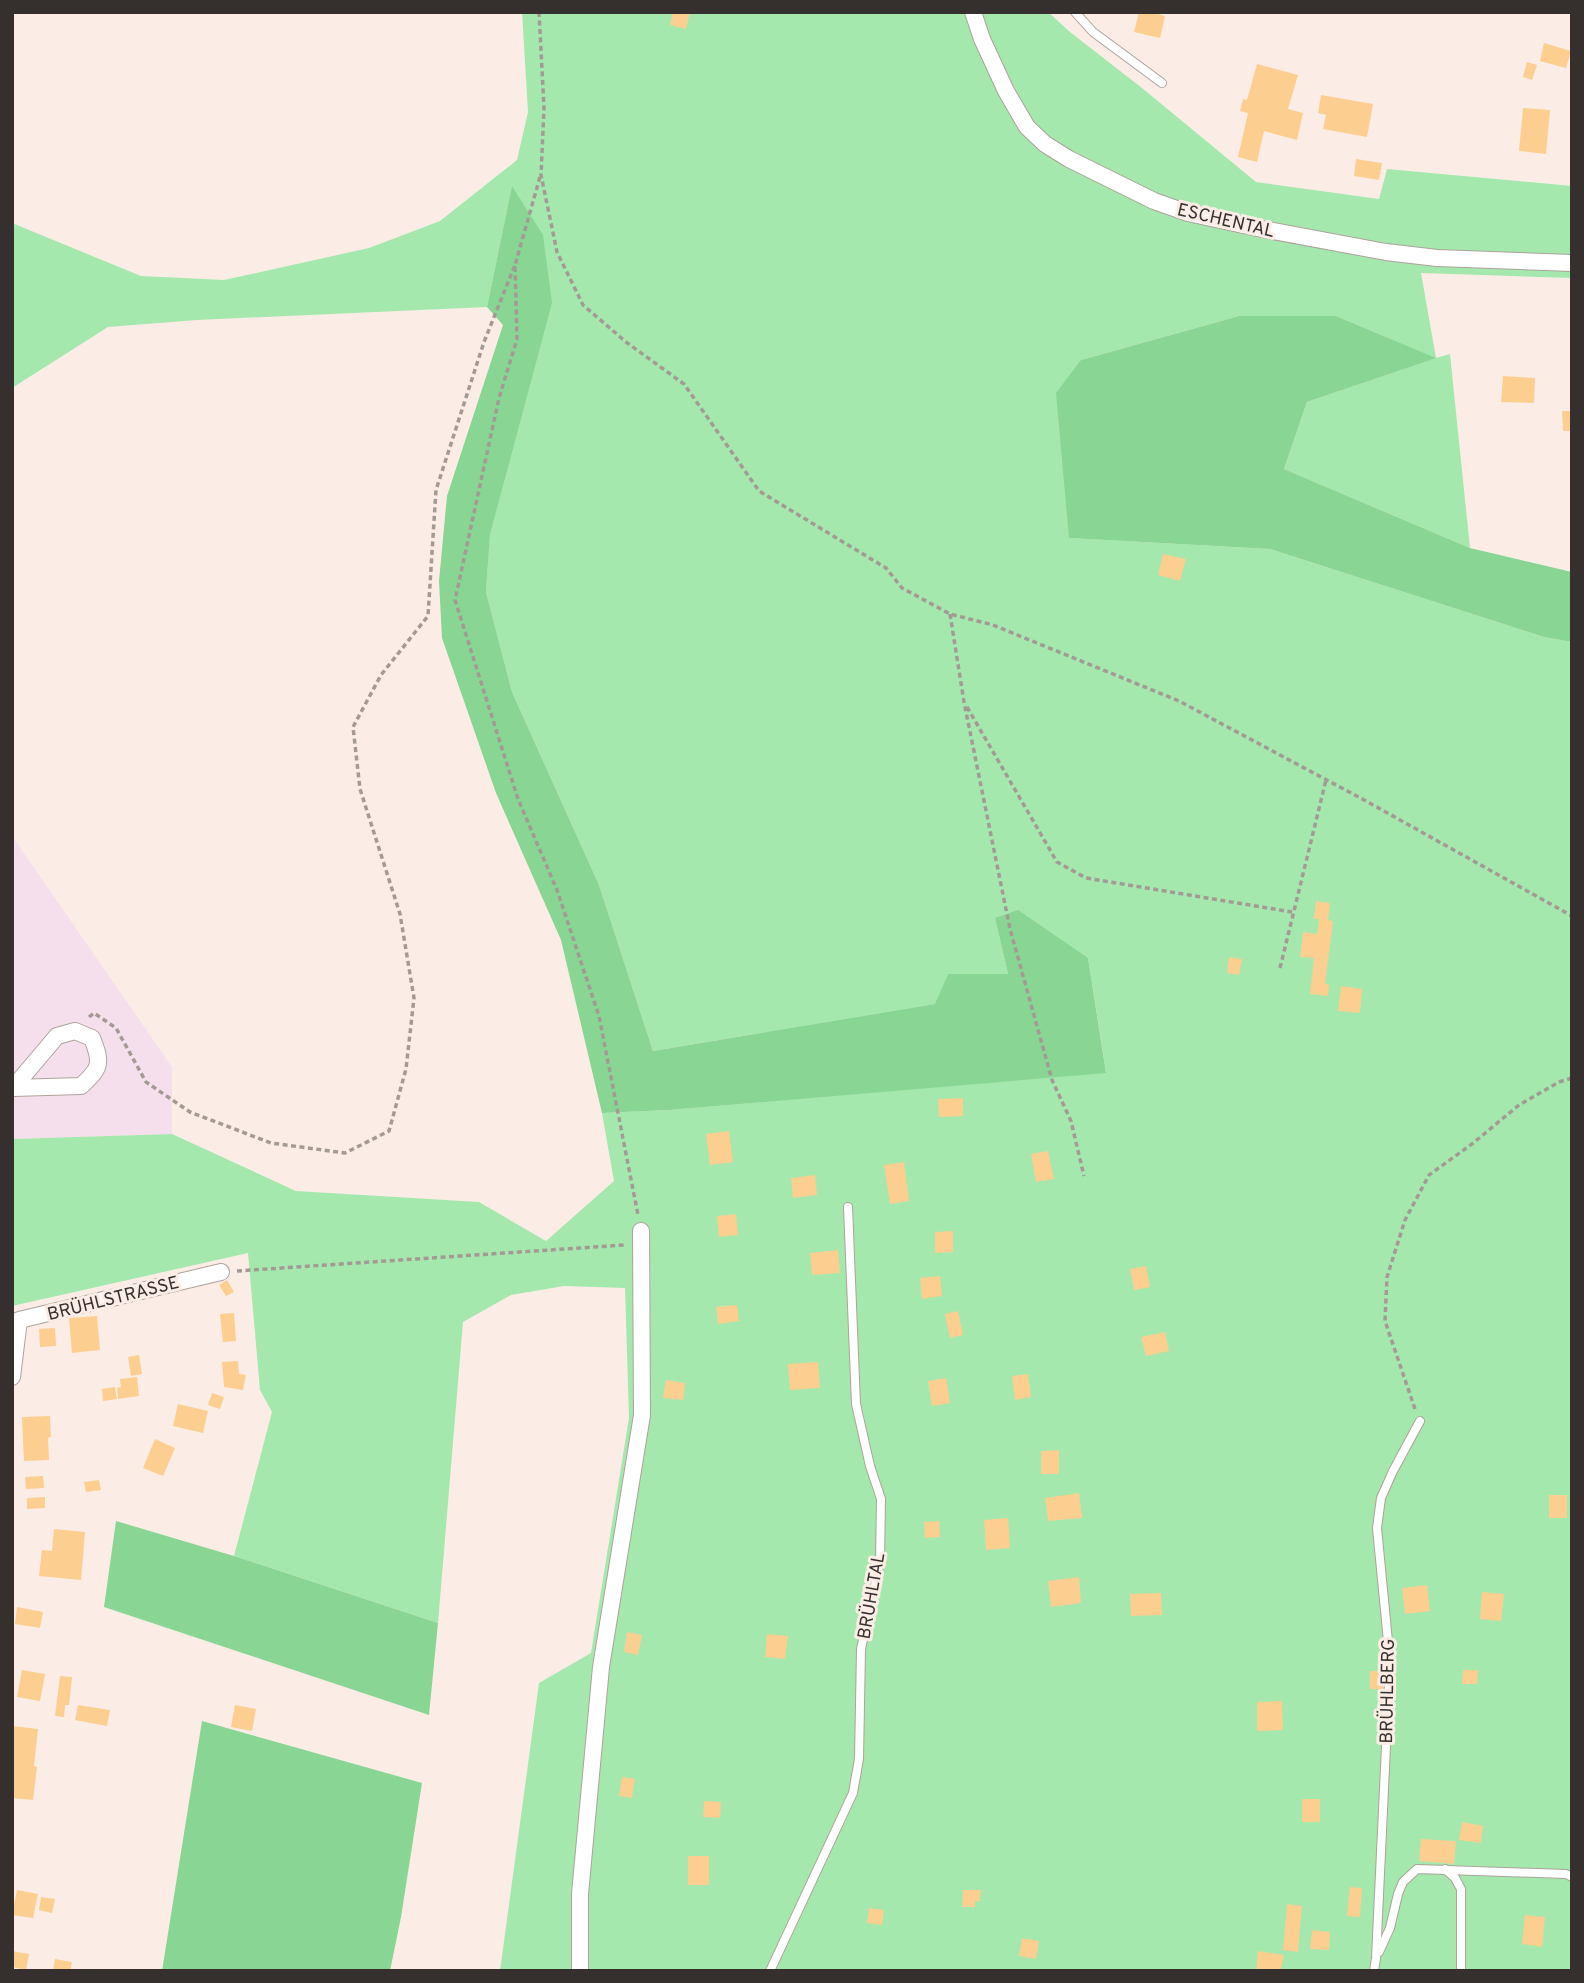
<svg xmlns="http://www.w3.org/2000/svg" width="1584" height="1983" viewBox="0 0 1584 1983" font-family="Overpass,sans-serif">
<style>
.commercial{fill:#f5dfed}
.green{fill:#a4e8ae}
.forest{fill:#88d594}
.building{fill:#fcce90}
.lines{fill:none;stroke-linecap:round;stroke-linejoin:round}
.service-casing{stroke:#aea29a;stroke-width:10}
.minor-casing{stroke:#aea29a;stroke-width:18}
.path{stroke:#a49a94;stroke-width:3.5;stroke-dasharray:5 3.5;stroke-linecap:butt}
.service{stroke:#fff;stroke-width:8}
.minor{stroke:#fff;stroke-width:16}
.labels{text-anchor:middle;stroke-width:6;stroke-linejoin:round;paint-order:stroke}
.street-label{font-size:18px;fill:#35302d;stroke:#fbede5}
</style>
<rect width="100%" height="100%" fill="#fbede5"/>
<polygon class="commercial" points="12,836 172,1067 172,1134 12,1139"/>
<polygon class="green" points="522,12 1048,12 1070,32 1142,88 1256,182 1379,199 1387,169 1572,186 1572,278 1421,273 1436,358 1450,354 1470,548 1284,469 1307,402 1435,358 1336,316 1239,316 1081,360 1070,538 1270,549 1544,637 1572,642 1572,1971 500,1971 539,1683 591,1653 629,1418 625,1288 564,1286 511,1295 463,1322 438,1623 234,1556 272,1412 260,1390 248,1253 12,1306 12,1139 172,1134 296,1191 479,1202 546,1241 614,1181 602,1113 669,1110 1106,1072 1088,958 995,918 1008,974 948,974 936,1004 653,1051 599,885 512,692 486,592 512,187 487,307 197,320 108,327 12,388 12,223 141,276 224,280 369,248 440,221 517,160 528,112"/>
<g class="forest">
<polygon points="512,186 543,235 552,303 490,534 486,592 512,692 599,885 653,1051 935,1004 948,974 1008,974 995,918 1018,910 1088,958 1106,1073 669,1110 602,1113 561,940 496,793 442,638 439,581 447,496 503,325 487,307"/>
<polygon points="1239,316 1336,316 1436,358 1307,402 1284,469 1470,548 1572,572 1572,642 1544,637 1270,549 1069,538 1056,393 1081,360"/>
<polygon points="116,1521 234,1556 438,1623 429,1715 104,1607"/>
<polygon points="202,1721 422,1783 401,1917 390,1971 162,1971"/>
</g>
<g class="building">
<polygon points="673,12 690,12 686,29 670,25"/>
<polygon points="1139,12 1151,12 1165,16 1160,38 1134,32"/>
<polygon points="1544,43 1571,51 1566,68 1540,61"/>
<polygon points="1527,62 1537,65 1532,80 1523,77"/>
<polygon points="1257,64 1298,75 1288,109 1303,113 1297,140 1264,131 1257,162 1238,157 1248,113 1240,111 1243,99 1247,100"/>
<polygon points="1321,95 1373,104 1367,137 1323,129 1326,115 1318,113"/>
<polygon points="1523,108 1550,110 1546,154 1519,151"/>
<polygon points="1356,159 1382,163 1379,180 1354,176"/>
<polygon points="1503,376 1535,378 1534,403 1501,402"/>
<polygon points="1562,411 1572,411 1572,431 1563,431"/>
<polygon points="1163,554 1186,559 1180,581 1158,575"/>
<polygon points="1316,901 1330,903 1328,920 1333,921 1325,984 1329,984 1328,996 1310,994 1314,958 1300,957 1303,932 1317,934 1319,919 1314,919"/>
<polygon points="1229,957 1242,959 1239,975 1227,973"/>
<polygon points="1341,986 1362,989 1360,1013 1338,1011"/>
<polygon points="963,1098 963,1116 939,1117 938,1099"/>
<polygon points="729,1131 733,1162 710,1165 706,1134"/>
<polygon points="1048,1151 1054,1179 1036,1182 1031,1154"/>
<polygon points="904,1162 909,1201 890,1204 884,1165"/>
<polygon points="815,1175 817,1195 793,1198 791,1178"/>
<polygon points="736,1214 738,1235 719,1237 717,1216"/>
<polygon points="953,1231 953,1252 935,1253 935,1232"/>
<polygon points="838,1250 840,1273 812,1275 810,1253"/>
<polygon points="1146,1266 1150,1287 1134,1290 1130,1269"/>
<polygon points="940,1276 942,1296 922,1299 920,1278"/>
<polygon points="227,1280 234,1292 226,1296 219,1285"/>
<polygon points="737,1305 739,1321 718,1324 716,1307"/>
<polygon points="958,1311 963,1335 950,1338 945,1314"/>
<polygon points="234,1313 236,1341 223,1342 220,1314"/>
<polygon points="97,1316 100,1350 72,1353 69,1318"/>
<polygon points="55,1328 56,1346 40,1347 39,1329"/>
<polygon points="1165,1332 1169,1351 1146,1356 1141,1337"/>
<polygon points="139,1355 142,1374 131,1376 128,1357"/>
<polygon points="238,1361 239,1374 246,1375 243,1390 224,1387 222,1362"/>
<polygon points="818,1362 820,1388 790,1390 788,1364"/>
<polygon points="1028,1374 1031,1397 1015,1400 1012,1376"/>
<polygon points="137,1377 139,1396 118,1399 117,1388 121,1387 120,1379"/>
<polygon points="946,1378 950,1403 932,1406 928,1381"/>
<polygon points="666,1380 685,1383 683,1400 663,1398"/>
<polygon points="115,1387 117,1399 103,1401 102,1389"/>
<polygon points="212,1393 224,1397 220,1409 208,1405"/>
<polygon points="178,1404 208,1411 203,1433 173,1426"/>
<polygon points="50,1416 51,1437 48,1438 49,1460 24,1461 22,1417"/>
<polygon points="155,1439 175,1448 163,1476 143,1468"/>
<polygon points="1059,1450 1059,1474 1041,1474 1041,1451"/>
<polygon points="43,1476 44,1488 26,1489 25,1477"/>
<polygon points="99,1480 101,1490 86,1492 84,1482"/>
<polygon points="1079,1493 1082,1518 1048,1521 1045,1498"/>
<rect x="1549" y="1495" width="18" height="23"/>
<polygon points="45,1497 45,1508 27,1509 27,1498"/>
<polygon points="1008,1518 1010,1548 986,1550 984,1520"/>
<polygon points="939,1521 940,1537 925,1538 924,1522"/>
<polygon points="54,1529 85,1532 81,1580 39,1576 42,1550 52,1551"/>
<polygon points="1079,1577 1081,1603 1051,1607 1048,1581"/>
<polygon points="1427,1585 1430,1611 1405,1614 1402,1588"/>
<polygon points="1482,1592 1504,1594 1501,1621 1480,1619"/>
<polygon points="1161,1593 1162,1615 1131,1616 1130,1594"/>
<polygon points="17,1607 43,1612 40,1628 15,1624"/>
<polygon points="627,1632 642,1635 638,1655 624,1652"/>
<polygon points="767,1634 788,1636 785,1659 765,1657"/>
<polygon points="22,1670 45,1674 40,1701 17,1697"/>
<polygon points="1463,1670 1478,1670 1477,1684 1462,1684"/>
<polygon points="1370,1671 1384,1671 1385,1689 1370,1689"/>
<polygon points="60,1676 72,1677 69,1705 65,1705 64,1717 55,1716"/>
<polygon points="1282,1701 1283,1730 1257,1731 1257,1702"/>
<polygon points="78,1705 110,1710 107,1726 75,1720"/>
<polygon points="235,1705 256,1709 252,1731 231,1727"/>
<polygon points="12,1726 38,1729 34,1766 37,1767 33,1800 12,1798"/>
<polygon points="622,1777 635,1779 632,1798 619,1796"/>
<rect x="1302" y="1799" width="18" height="23"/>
<polygon points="704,1801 721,1802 720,1818 703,1817"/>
<polygon points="1462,1822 1483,1826 1481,1843 1459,1840"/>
<polygon points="1421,1839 1456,1841 1454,1864 1419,1861"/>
<rect x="688" y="1856" width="21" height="29"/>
<polygon points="1350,1887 1362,1888 1360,1917 1347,1916"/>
<polygon points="17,1890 38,1894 33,1918 12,1915"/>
<polygon points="963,1890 981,1890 980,1901 975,1901 975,1907 962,1907"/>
<polygon points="41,1897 55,1899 52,1913 39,1910"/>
<polygon points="1287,1904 1302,1906 1298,1952 1283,1950"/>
<polygon points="869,1908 884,1910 882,1925 867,1923"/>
<polygon points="1525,1915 1545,1917 1542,1947 1522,1944"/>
<polygon points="1312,1930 1330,1932 1329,1950 1310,1949"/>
<polygon points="1022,1938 1039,1941 1036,1959 1019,1956"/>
<polygon points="12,1951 29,1954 26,1970 12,1967"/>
<polygon points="1258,1951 1284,1955 1281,1971 1256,1971"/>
<polygon points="55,1959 72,1962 70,1971 53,1971"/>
</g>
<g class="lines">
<defs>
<g id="service">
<polyline points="1075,12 1093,32 1162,83"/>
<polyline points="1445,1869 1455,1878 1461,1889 1461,1971"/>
<polyline points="1379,1952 1390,1928 1398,1894 1403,1882 1417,1869 1566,1874 1572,1877"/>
<polyline points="770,1971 853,1793 859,1759 861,1649 880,1562 881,1499 870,1466 856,1404 848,1207"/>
<polyline points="1374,1971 1376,1958 1390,1662 1377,1528 1381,1498 1393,1471 1420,1421"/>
</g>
<g id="minor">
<polyline points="973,12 982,39 1006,91 1027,127 1045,144 1069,159 1154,201 1188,213 1262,229 1386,252 1437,258 1572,263"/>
<path d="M12,1088H13L81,1086C101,1068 102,1063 92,1038L75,1031L57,1036L13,1088"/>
<polyline points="12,1377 19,1320 221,1272"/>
<polyline points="580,1971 580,1894 601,1667 642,1415 641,1231"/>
</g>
</defs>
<use href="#service" class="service-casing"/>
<use href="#minor" class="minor-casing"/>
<g class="path">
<polyline points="539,12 544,108 541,175 557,252 583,305 626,342 684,384 759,491 886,568 902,588 950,614 993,625 1179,701 1366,801 1572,916"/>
<polyline points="540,177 515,265 517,339 499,398 455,600 518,799 557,890 599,1016 638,1215"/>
<polyline points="950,614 964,702 1010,929 1052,1080 1071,1121 1084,1176"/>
<polyline points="967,707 1057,862 1086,878 1292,912"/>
<polyline points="1280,968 1326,780"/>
<polyline points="89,1017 94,1013 116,1028 146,1082 190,1112 271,1143 345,1153 389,1131 406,1069 414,998 400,914 360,789 353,727 381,675 428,616 436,490 484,342 515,265"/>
<polyline points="237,1271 624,1245"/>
<polyline points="1415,1409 1385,1321 1387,1277 1405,1220 1429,1175 1472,1144 1519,1105 1559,1082 1572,1078"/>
</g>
<use href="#service" class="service"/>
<use href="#minor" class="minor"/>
</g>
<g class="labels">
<g class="street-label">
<text transform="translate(1226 220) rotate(13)" y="6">ESCHENTAL</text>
<text transform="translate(113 1298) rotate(-14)" y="6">BRÜHLSTRASSE</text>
<text transform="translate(871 1596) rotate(-80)" y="6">BRÜHLTAL</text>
<text transform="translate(1387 1691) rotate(-89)" y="6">BRÜHLBERG</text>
</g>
</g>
<rect width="1584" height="1983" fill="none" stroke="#35302d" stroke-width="28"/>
</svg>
